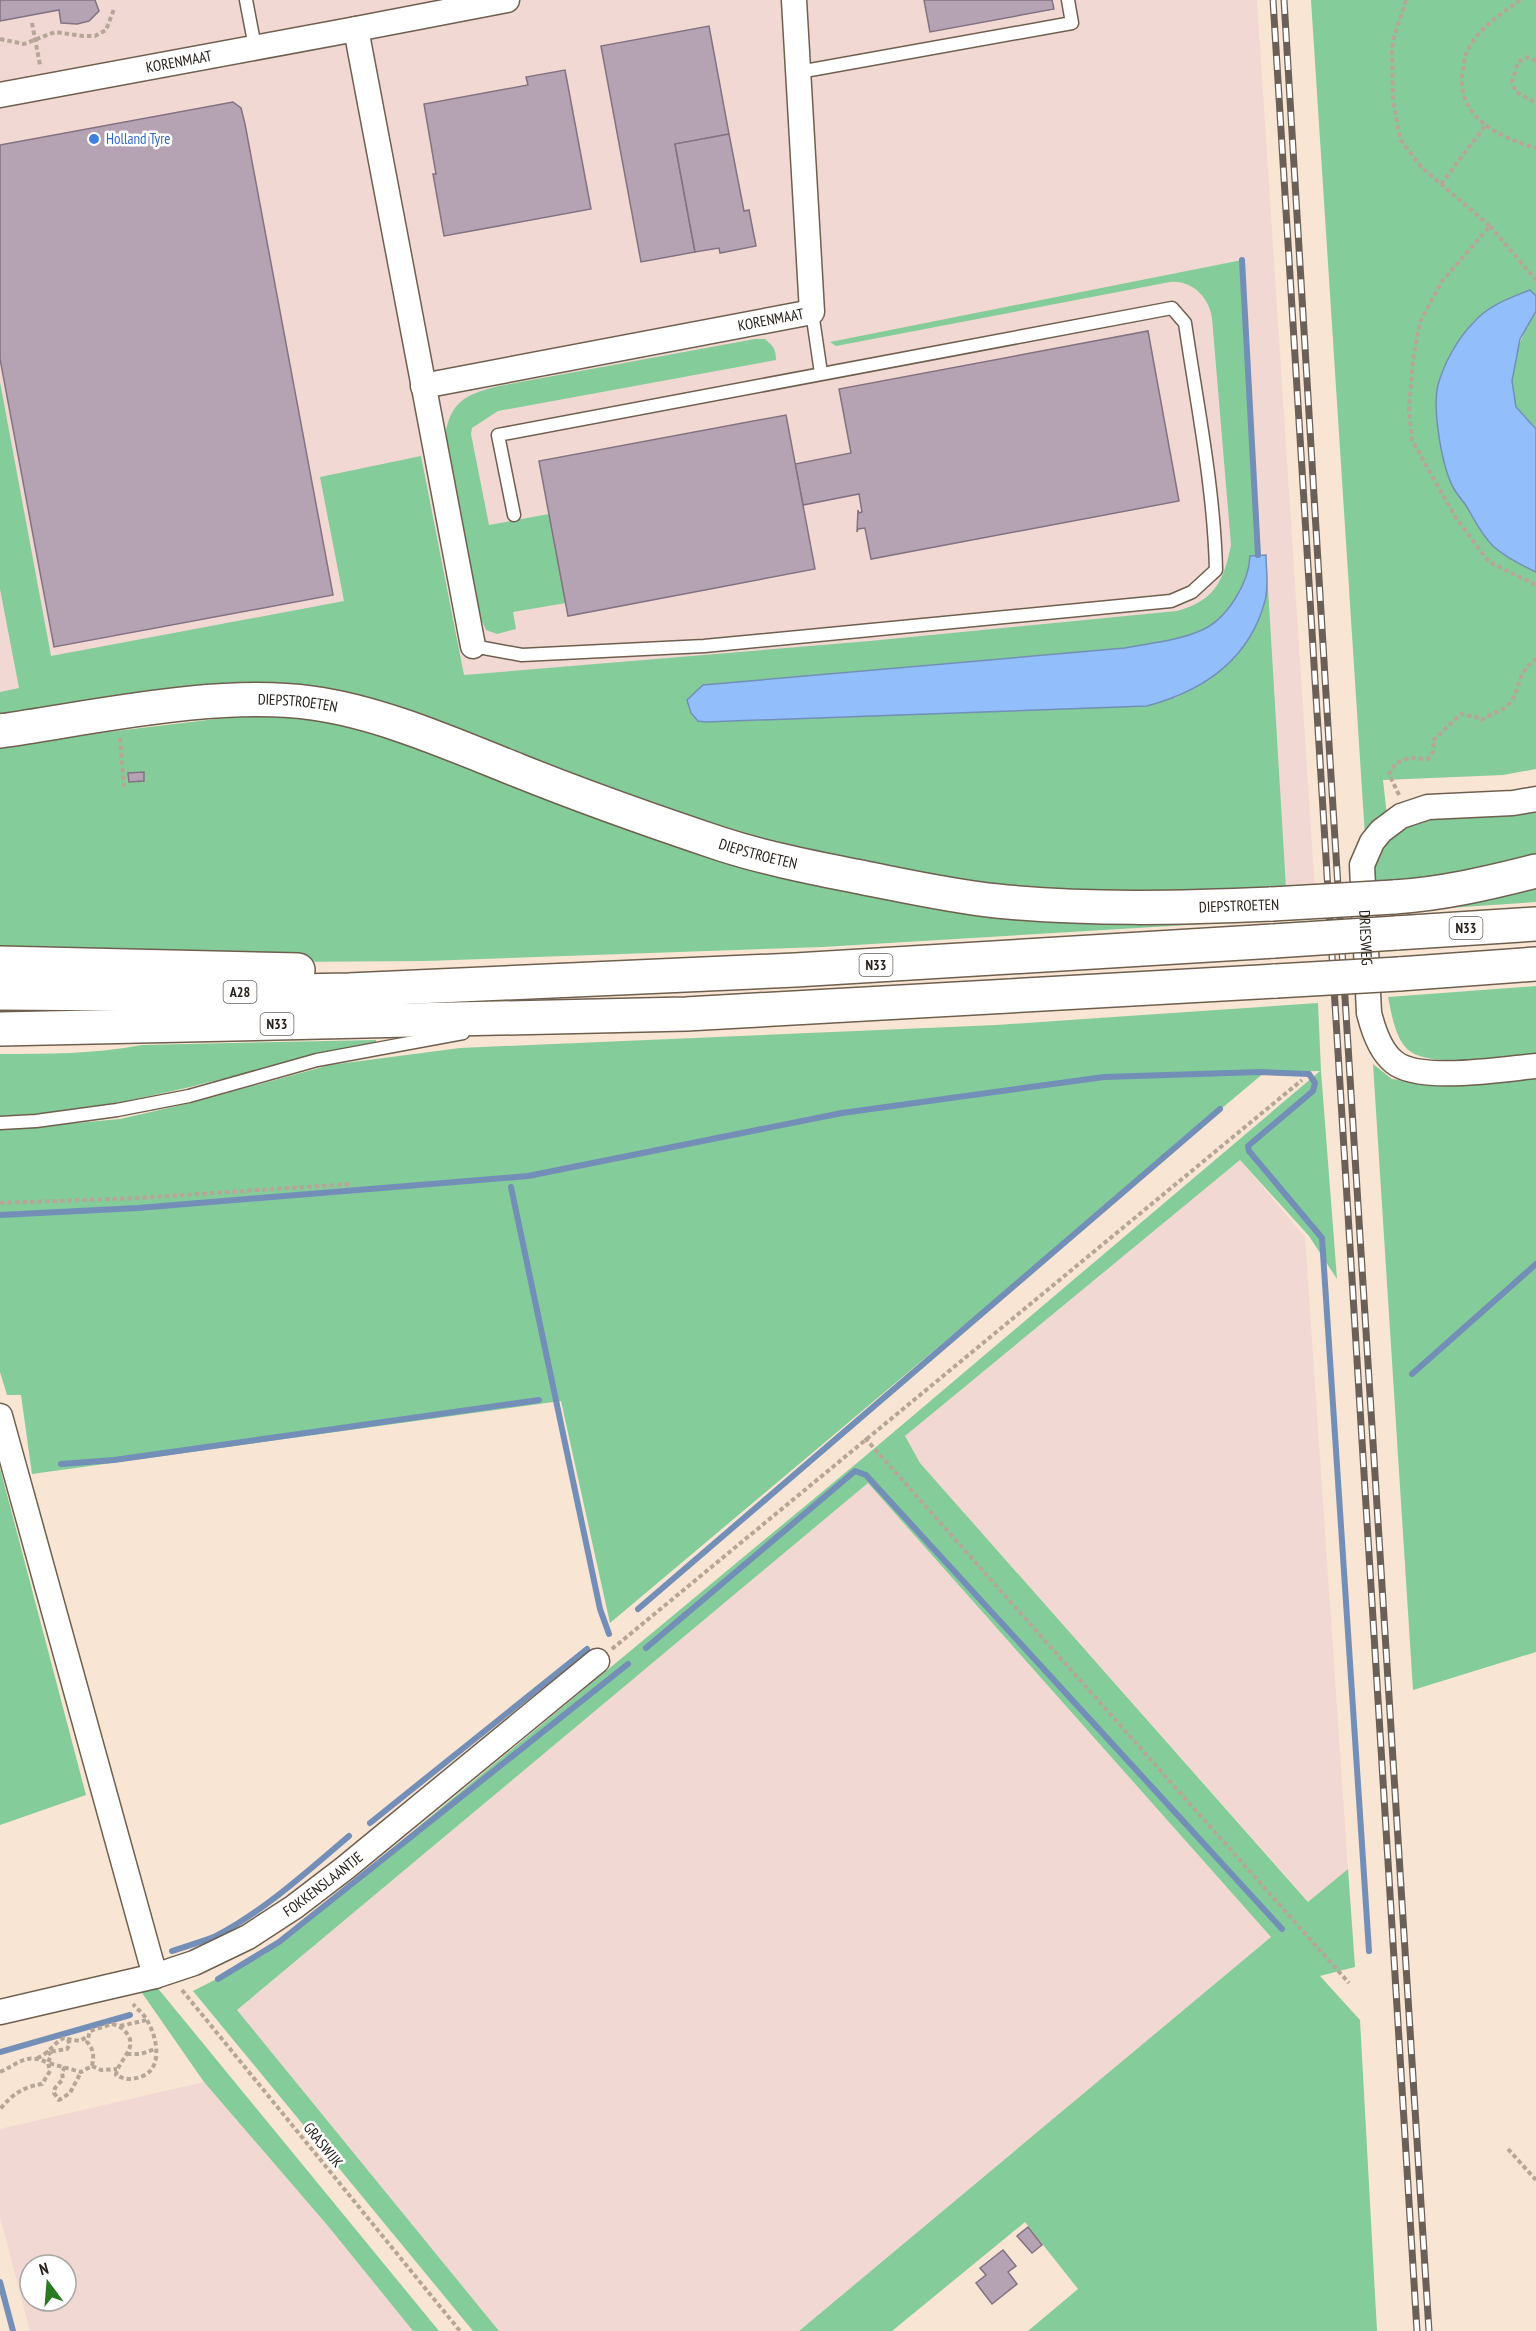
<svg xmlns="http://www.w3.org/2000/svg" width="1536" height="2331" viewBox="0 0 1536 2331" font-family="'PT Sans Narrow',sans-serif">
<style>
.industrial{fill:#f2d8d2;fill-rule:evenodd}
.green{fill:#84cc9a}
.water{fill:#93befc;stroke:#738fb8;stroke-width:1.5}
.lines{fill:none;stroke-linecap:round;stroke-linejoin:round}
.stream{stroke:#738fb8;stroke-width:6}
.building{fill:#b5a3b4;stroke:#837282;stroke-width:1.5}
.lane-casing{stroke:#6f5f4f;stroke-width:15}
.street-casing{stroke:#6f5f4f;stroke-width:27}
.secondary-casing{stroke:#6f5f4f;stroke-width:36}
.highway-casing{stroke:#6f5f4f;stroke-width:36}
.path{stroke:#b6a698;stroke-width:4;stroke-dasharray:4.5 3;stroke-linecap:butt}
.lane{stroke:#fff;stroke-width:12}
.street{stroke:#fff;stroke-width:24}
.secondary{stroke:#fff;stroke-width:33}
.highway{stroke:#fff;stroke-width:33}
.rail-casing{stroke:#6b6057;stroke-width:7}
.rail{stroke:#fff;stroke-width:4.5;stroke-dasharray:14;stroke-linecap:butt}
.secondary-bridge-casing{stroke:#6f5f4f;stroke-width:36;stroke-linecap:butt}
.highway-bridge-casing{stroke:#6f5f4f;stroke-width:36;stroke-linecap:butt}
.secondary-bridge{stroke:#fff;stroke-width:33}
.highway-bridge{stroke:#fff;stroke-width:33}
.shop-dot{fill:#3f7fe0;stroke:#fff;stroke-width:2}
.labels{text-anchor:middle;stroke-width:5;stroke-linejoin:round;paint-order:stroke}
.shield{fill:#fff;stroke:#68645f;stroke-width:1.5}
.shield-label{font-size:14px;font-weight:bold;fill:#28211b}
.street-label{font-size:15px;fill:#28211b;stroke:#fff}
.shop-label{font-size:15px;fill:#366cbe;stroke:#fff;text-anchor:start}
</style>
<rect width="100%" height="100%" fill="#f8e5d3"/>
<g class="industrial">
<polygon points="0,0 1257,0 1315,891 1000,876 345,687 0,713"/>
<polygon points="1240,1160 1305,1237 1348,1869 1309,1902 920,1463 905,1436"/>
<polygon points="868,1483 1271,1937 799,2331 499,2331 237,2010"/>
<path d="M204,2082L328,2226L413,2331H30L0,2217V2129ZM30,2265H66V2301H30Z"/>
</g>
<g class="green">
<polygon points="1311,0 1536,0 1536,296 1530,290 1458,343 1438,385 1440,435 1445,462 1453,488 1466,505 1516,562 1536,572 1536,769 1503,775 1383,780 1387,816 1365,836"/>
<path d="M1242,260L1258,555L1250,556C1249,583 1227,620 1202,630C1177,641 1150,643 1125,648L1175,698C1213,680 1238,662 1256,624C1260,616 1265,606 1266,597C1268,584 1266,569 1266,555L1286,888L1122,895L944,881L738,833L674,813L341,695L0,719V692L19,688L0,589V382L51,656L344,601L320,477L421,456L464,675L870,641L1177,611C1214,601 1224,581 1231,545L1212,318C1209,297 1192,280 1170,282L836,346L830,342Z"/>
<path d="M1536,311V429C1530,422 1522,415 1517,408C1502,385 1521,331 1536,311Z"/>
<path d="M755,339H765C773,346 776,349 776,360L498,411L472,428L471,434L489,525L549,514L566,603L513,612L516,629L497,634L486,630L477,610L444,440C450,402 463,395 499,386Z"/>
<polygon points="276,715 322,716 758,861 1237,917 1237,922 822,947 426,961 281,962 132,958 61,947 0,946 0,745 216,719"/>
<polygon points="1536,809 1536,857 1453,879 1368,883 1382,842 1416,818"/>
<polygon points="1536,885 1536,902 1448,908 1450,905"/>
<path d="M1536,986V1054C1507,1057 1436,1068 1411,1052C1395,1041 1392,1015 1388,997Z"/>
<polygon points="1318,1003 1321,1071 1337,1279 1309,1236 1240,1160 905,1436 920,1463 1308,1902 1348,1869 1355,1967 1320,1976 1360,2020 1377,2331 1028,2331 1078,2289 1025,2222 892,2331 799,2331 1271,1937 868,1483 237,2010 499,2331 473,2331 193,1991 265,1954 863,1458 1320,1071 1265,1072 610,1623 561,1401 32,1474 21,1395 7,1395 0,1372 0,1130 120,1119 190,1103 330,1065 460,1048 996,1025"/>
<path d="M376,1040V1044C250,1066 129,1113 0,1116V1054C48,1054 94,1054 142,1045Z"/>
<polygon points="1373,1064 1392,1079 1439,1086 1536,1078 1536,1652 1413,1690"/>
<polygon points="0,1468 86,1795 0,1825"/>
<polygon points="156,1986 439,2331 413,2331 328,2226 204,2082 140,1990"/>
</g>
<g class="water">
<path d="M1530,290L1536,296V311L1520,339L1512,381L1516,407L1536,429V572C1521,565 1505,557 1493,546C1480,533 1474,518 1465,504C1461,499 1457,494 1454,489C1442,468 1432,409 1438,385C1444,363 1458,338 1474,322C1489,305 1510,298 1530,290Z"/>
<path d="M1266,555C1266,569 1269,587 1265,601C1249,660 1203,691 1147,706L705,722L698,721L691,713L687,700L703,685L1125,648C1150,643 1178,641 1202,630C1227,619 1249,583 1250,556Z"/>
</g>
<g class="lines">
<g class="stream">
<polyline points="1242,260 1258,555"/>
<polyline points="511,1187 600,1609 609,1634"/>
<polyline points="0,1215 138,1208 528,1176 842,1113 1104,1077 1260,1072 1309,1074 1315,1083 1313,1091 1248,1146 1249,1151 1322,1238 1369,1951"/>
<polyline points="1412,1374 1536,1264"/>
<polyline points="61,1464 114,1460 539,1400"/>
<polyline points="638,1609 1220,1109"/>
<polyline points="646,1648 855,1471 866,1475 1282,1929"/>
<polyline points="370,1823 587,1649"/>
<path d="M172,1951C186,1946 202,1942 216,1936C265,1910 307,1872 349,1836"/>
<polyline points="218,1979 279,1942 628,1664"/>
<polyline points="0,2052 130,2015"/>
<polyline points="0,2282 13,2331"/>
</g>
</g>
<g class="building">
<polygon points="0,0 95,0 99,11 89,21 77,24 61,23 59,10 0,21"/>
<polygon points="924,0 1052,0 1054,9 930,32"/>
<polygon points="709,26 729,134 675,144 695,252 641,262 601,46"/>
<polygon points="565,70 591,209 444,236 433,174 436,174 424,104 528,85 526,77"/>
<polygon points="233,102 241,108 245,124 333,595 54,647 0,359 0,145"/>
<polygon points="729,134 744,211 749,210 756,246 720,253 719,248 695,252 675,144"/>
<polygon points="1148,331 1179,501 871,559 865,528 858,529 857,532 858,510 859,513 862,512 859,494 803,505 795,464 851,453 839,389"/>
<polygon points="786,415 815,569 568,616 539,461"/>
<polygon points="144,772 144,781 129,782 128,773"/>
<polygon points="1028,2227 1042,2245 1032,2253 1017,2236"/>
<polygon points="1003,2250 1016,2266 1008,2272 1017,2284 992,2304 976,2283 986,2275 980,2268"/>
</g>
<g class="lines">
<defs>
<g id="lane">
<polyline points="246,0 255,47"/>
<polyline points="799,72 1072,23 1068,0"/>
<polyline points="812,312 821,373"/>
<path d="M473,646L522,655L704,646L1171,601L1192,592L1216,570C1214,487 1197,405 1185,323L1172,308L498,435L514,515"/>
<polyline points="0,1123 36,1121 117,1110 189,1096 317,1060 463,1033"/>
</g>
<g id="street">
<path id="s1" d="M0,95L356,29"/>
<path id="s2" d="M423,386L812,312L794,0"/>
<polyline points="473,646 356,29 507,0"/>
<path id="s3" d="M1536,799L1513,803L1428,807L1401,816L1381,831L1372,842L1362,865L1369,1013C1373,1029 1380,1051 1394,1062C1419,1083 1503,1069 1536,1066"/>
<polyline points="0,1416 155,1976"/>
<path id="s4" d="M0,2012L155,1976L194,1963L248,1937L294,1907L345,1868L597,1661"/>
</g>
<g id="secondary">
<path id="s5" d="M0,731C97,717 216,690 312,703C380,712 454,745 517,770C584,797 652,821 721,844C764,858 810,867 855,876C901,885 949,896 997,901C1088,910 1180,908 1272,904"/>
<path d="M1394,897C1442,894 1489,883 1536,871"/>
</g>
<g id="highway">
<polyline points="1396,933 1536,924"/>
<polyline points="0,963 298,970"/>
<polyline points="1399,974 1536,964"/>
<polyline points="0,993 130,994 349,990 795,970 1274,941"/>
<polyline points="0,1029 686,1014 1276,981"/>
</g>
</defs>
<use href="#lane" class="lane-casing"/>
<use href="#street" class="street-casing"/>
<use href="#secondary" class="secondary-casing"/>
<use href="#highway" class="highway-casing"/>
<g class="path">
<polyline points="1406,0 1394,37 1392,49 1393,99 1400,139 1421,167 1490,226 1442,281 1420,322 1413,359 1409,409 1412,440 1456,518 1489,562 1536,585"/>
<path d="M1520,0C1504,12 1483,25 1472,43C1466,51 1464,59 1463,69C1454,116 1498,137 1536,148"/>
<polyline points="32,23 40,65"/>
<polyline points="0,39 24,44 55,32 83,36 95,36 106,30 114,9"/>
<polyline points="1536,61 1528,57 1518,62 1512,82 1516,92 1536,103"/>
<polyline points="1441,184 1485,126"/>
<polyline points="1490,226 1536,280"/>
<polyline points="120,738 124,787"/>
<path d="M1399,795L1389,774L1396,763L1409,758L1428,759C1433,753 1436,748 1432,741L1461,714L1476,717L1482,720C1491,713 1502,712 1510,703C1517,695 1517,686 1521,677C1524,669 1530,664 1536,659"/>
<polyline points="0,1203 138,1198 352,1184"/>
<polyline points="865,1438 1349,1983"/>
<polyline points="612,1649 1302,1080"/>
<polyline points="182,1990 460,2331"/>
<polyline points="120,2026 147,2020"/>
<polyline points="67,2039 80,2041 88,2036"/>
<polyline points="127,2054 141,2054 155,2049"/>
<path d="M37,2058C49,2054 53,2043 64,2038L68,2040L70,2044L67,2049L48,2052L51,2055L48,2063L81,2072L92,2066C94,2055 94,2050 87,2042L90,2031L112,2024C120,2026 124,2029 128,2035C137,2050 118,2060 116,2075C125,2080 133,2080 143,2076C163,2067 157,2038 148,2022C145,2015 138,2010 133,2004"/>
<polyline points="92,2066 101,2070 117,2069"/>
<polyline points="65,2067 62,2072 63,2079 55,2088 54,2093 59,2100 70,2093 81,2072"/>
<path d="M0,2072C18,2064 27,2052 48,2063L50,2071L42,2084C22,2087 12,2095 0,2109"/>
<polyline points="1508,2149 1536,2180"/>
</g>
<use href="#lane" class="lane"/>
<use href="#street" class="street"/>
<use href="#secondary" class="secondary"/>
<use href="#highway" class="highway"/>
<defs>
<g id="rail">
<polyline points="1273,0 1417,2331"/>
<polyline points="1284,0 1330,760 1429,2331"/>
</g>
</defs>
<use href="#rail" class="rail-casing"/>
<use href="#rail" class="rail"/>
<defs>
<polyline id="secondary-bridge" points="1272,904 1394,897"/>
<g id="highway-bridge">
<polyline points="1274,941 1396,933"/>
<polyline points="1276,981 1399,974"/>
</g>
</defs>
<use href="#secondary-bridge" class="secondary-bridge-casing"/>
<use href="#highway-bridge" class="highway-bridge-casing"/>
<use href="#secondary-bridge" class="secondary-bridge"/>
<use href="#highway-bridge" class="highway-bridge"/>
</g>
<circle class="shop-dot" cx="94" cy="139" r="6"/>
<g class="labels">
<g class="shield">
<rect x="1449.5" y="917" width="33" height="22" rx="4.5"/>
<rect x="859.5" y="954" width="33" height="22" rx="4.5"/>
<rect x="223.5" y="981" width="33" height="22" rx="4.5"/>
<rect x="260.5" y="1013" width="33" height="22" rx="4.5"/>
</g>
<g class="shield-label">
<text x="1466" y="933">N33</text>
<text x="876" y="970">N33</text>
<text x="240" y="997">A28</text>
<text x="277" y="1029">N33</text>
</g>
<g class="street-label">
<text dy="5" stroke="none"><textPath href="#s1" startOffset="182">KORENMAAT</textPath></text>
<text dy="5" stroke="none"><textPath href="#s2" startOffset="354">KORENMAAT</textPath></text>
<text dy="5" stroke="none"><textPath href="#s5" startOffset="300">DIEPSTROETEN</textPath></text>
<text dy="5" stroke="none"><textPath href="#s5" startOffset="786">DIEPSTROETEN</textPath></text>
<text transform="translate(1239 906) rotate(-2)" y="5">DIEPSTROETEN</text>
<text dy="5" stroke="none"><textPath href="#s3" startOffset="274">DRIESWEG</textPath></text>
<text dy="5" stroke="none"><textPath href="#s4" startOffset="352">FOKKENSLAANTJE</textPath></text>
<text transform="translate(323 2145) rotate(51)" y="5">GRASWIJK</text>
</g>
<g class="shop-label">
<text x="106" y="144">Holland Tyre</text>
</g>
</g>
<g transform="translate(48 2283) rotate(344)"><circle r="28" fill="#ffffff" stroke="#a9a6a4" stroke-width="1.5"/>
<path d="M0-4.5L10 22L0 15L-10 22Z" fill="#2a7a23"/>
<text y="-9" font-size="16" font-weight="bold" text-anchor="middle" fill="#28211b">N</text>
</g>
</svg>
